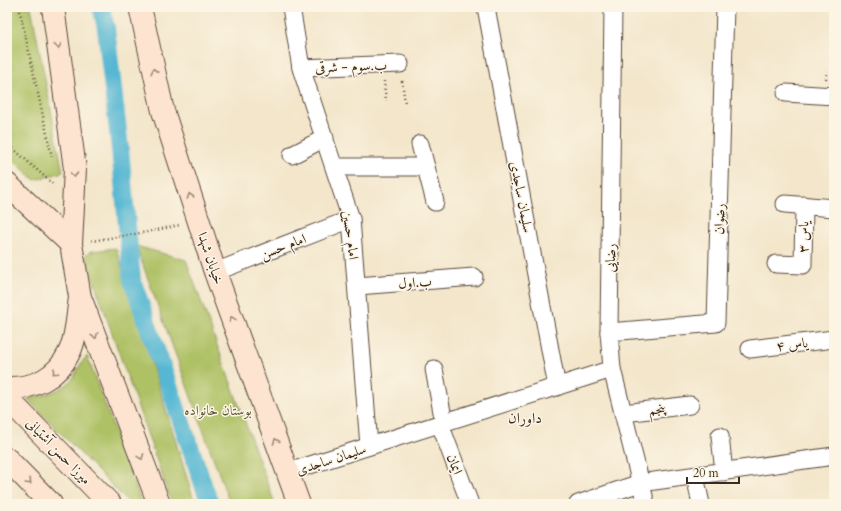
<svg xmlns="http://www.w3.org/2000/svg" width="841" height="511" viewBox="0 0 841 511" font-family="Cardo,Amiri,serif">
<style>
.green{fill:#aec165;stroke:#747642}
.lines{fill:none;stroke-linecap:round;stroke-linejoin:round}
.canal{stroke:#54b7d3;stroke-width:18}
.street-casing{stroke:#574638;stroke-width:19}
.secondary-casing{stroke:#574638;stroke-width:24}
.path{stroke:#574638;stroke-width:2.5;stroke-dasharray:1 3;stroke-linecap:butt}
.street{stroke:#fff;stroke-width:17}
.secondary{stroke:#fde4d1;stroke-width:22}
.oneway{stroke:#9c8778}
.labels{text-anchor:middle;stroke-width:3;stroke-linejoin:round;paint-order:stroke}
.street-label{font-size:14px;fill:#3b2a1e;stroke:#fcf5e5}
.park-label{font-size:14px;fill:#5e5733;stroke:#fcf5e5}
.neighbourhood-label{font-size:15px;fill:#3b2a1e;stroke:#fcf5e5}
</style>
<rect width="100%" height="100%" fill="#fcf5e5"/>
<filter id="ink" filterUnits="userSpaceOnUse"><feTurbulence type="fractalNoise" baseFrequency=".025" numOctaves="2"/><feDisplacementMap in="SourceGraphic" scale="8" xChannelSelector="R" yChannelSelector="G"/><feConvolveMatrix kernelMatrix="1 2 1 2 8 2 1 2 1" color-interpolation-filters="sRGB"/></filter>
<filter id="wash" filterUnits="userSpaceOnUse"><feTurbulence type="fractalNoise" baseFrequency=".012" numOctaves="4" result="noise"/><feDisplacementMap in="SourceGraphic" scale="16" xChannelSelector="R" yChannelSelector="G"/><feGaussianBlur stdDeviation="0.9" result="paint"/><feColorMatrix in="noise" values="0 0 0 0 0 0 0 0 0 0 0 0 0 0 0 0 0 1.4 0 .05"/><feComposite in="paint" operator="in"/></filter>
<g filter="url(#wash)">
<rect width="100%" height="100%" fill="#f3e6cb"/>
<g class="green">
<polygon points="7,7 31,7 63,172 35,180 7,155"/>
<polygon points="136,246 186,260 275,504 230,504"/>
<polygon points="116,248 195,504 172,504 85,256 92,251"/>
<path d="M87,356L142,504H130L27,399C43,395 62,392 73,378C78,370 79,364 87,356Z"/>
</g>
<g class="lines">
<polyline class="canal" points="101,7 106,28 120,149 132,280 210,504"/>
</g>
</g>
<g filter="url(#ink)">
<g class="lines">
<defs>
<g id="street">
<polyline points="291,7 301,68 351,219 369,446"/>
<polyline points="486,7 557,387"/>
<polyline points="613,7 609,332 612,369 646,504"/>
<polyline points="301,68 400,64"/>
<polyline points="786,93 834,96"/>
<polyline points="420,144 435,202"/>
<polyline points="292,155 325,138"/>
<polyline points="334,167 426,167"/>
<polyline points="785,204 834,208"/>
<polyline points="776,264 803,265 804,205"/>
<polyline points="215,272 351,219"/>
<polyline points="357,286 474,277"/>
<polyline points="609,332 716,323 725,7"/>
<polyline points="750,349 834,339"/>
<polyline points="434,369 444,423"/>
<polyline points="624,413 690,405"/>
<polyline points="440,424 470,504"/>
<polyline points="720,436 724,472"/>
<polyline points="288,472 612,369"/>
<polyline points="695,476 701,504"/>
<polyline points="578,504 640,483 834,456"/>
</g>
<g id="secondary">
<polyline points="53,7 75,169 71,244 80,297 159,504"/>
<polyline points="140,7 163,111 199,222 215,272 299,504"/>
<polyline points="7,184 71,244"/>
<path d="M7,388C33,389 57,378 69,353C77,337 77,316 80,298"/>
<polyline points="7,398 110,504"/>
<polyline points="7,459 51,504"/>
</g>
</defs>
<use href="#street" class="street-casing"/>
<use href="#secondary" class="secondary-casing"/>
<g class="path">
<polyline points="19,7 52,157"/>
<polyline points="826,79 827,71"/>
<polyline points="384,81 386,101"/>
<polyline points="402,81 405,103"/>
<polyline points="7,143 54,185"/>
<polyline points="91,241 147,232 180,225"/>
</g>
<use href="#street" class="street"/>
<use href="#secondary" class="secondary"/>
</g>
<defs><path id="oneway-chevron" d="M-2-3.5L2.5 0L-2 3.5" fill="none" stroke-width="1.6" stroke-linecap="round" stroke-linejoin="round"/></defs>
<g class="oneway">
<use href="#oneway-chevron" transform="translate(58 46) rotate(82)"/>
<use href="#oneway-chevron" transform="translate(154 71) rotate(-103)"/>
<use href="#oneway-chevron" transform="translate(74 175) rotate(92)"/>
<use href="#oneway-chevron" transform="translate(190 196) rotate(-108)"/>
<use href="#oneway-chevron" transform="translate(232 319) rotate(-110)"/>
<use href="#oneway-chevron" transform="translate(95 336) rotate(69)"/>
<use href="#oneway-chevron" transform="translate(55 372) rotate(137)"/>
<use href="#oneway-chevron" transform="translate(276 441) rotate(-110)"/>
<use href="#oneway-chevron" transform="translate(141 457) rotate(69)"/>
<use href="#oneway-chevron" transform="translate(29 482) rotate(46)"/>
</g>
</g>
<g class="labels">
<g class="street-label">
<text transform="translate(351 66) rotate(-2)" y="5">ب.سوم - شرقی</text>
<text transform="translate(522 197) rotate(79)" y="5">سلیمان ساجدی</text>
<text transform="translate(719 219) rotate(-88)" y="5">رضوان</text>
<text transform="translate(351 235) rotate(82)" y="5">امام حسین</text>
<text transform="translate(803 237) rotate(-89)" y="5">یاس ۳</text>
<text transform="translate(283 246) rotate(-21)" y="5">امام حسن</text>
<text transform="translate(211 258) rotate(71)" y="5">خیابان شهدا</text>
<text transform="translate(610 258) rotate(-89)" y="5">رضایی</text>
<text transform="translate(415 282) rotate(-4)" y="5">ب.اول</text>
<text transform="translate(792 344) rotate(-7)" y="5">یاس ۴</text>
<text transform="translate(657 409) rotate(-6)" y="5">پنجم</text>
<text transform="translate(59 451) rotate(46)" y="5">میرزا حسن آشتیانی</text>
<text transform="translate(331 459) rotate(-18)" y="5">سلیمان ساجدی</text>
<text transform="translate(455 464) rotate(69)" y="5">ایمان</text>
</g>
<g class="park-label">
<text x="218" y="415">بوستان خانواده</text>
</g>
<g class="neighbourhood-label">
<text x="525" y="423">داوران</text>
</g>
</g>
<rect width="841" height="511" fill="none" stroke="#fcf5e5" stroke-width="24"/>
<path d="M687 477v6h52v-6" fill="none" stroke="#3b2a1e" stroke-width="2"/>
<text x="693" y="477" font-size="12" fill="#3b2a1e" stroke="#fcf5e5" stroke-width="3" paint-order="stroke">20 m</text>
</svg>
